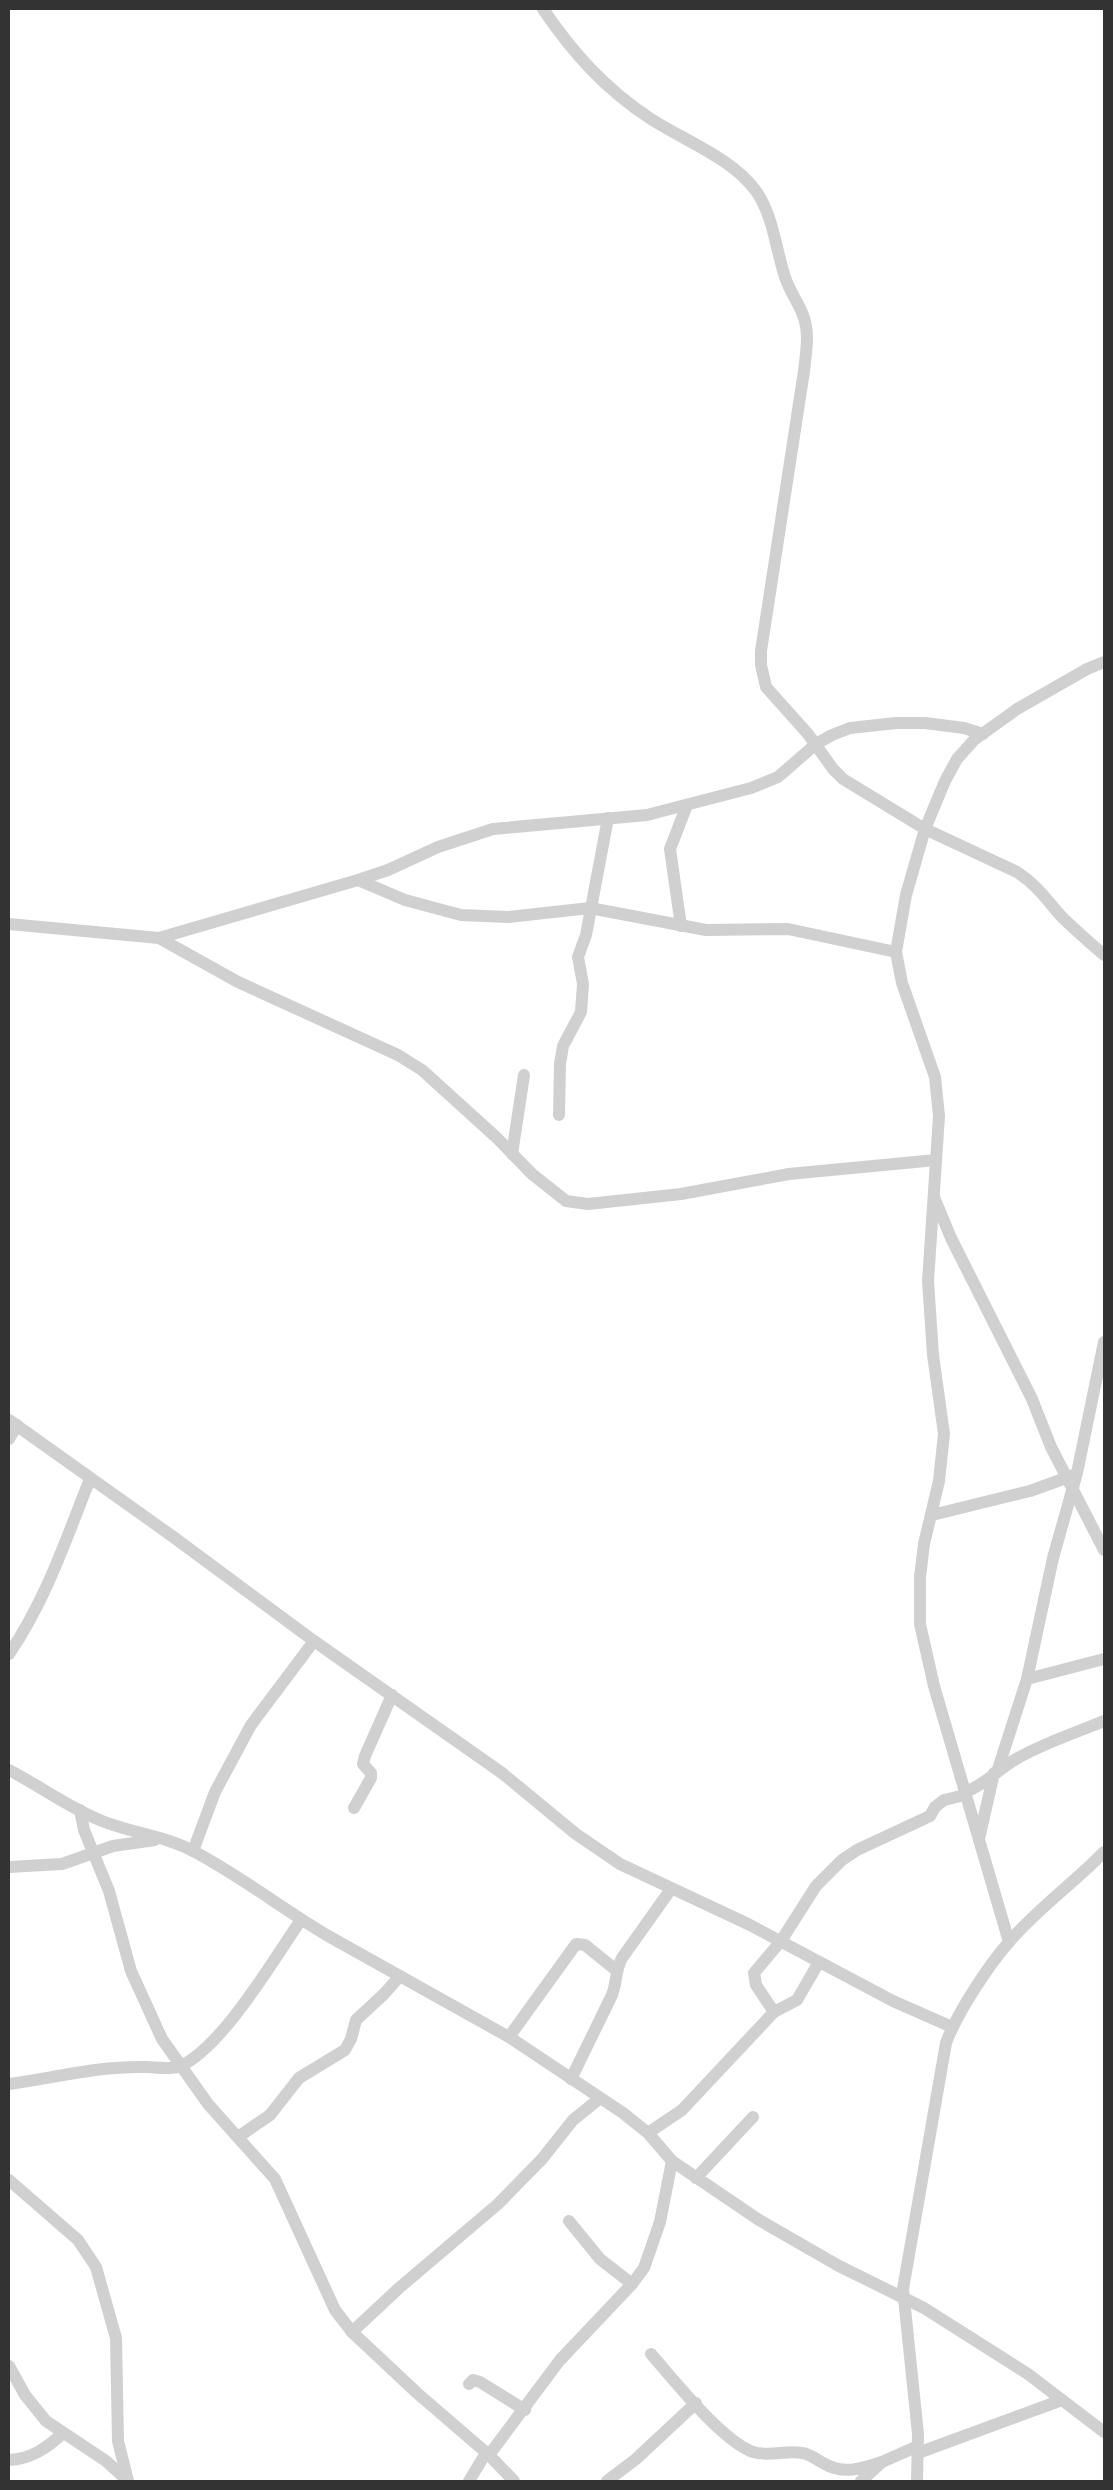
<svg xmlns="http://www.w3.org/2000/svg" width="1113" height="2490" viewBox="0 0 1113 2490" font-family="Rubik,sans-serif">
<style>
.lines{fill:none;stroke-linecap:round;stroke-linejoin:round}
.street{stroke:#d0d0d0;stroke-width:12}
</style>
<rect width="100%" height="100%" fill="#fff"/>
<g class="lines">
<g class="street">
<path d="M543,9C573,53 605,89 651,119C685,141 732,158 756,191C773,215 776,250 785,277C789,290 798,302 803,315C810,333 806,352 804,371L761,651V665L766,687L808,734L833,769L843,779L925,829L1017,872C1037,885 1046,899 1061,916C1075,930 1089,942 1104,955"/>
<polyline points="358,880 405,900 461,915 508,917 590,908 706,930 788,929 896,952"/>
<polyline points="9,924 159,938 238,982 398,1055 422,1070 497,1138 532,1174 566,1201 588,1204 681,1194 789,1174 936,1160"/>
<polyline points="681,926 670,849 687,805"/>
<polyline points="159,938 358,880 388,870 438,847 493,829 647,815 751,788 778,777 816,744 832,735 850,728 896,723 925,723 964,728 983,734"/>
<polyline points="559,1115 560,1064 563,1046 581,1012 583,984 578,957 586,935 608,818"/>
<polyline points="512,1154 524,1075"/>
<polyline points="934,1197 951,1238 1032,1399 1051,1447 1104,1550"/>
<polyline points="9,1420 172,1536 314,1641 502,1773 576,1834 620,1864 748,1924 893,2001 952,2027"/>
<polyline points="9,1439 17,1425"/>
<polyline points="932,1515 1030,1491 1074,1475"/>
<path d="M9,1654C46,1600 66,1539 90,1479"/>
<polyline points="1027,1679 1053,1558 1077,1473 1104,1342"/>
<polyline points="998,1769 1027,1679 1104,1659"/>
<path d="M9,1770C40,1786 69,1808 102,1821C132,1833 166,1836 195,1852C242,1877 284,1910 330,1937L509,2037L623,2113L648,2133L672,2161L759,2220L839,2266L924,2308L1028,2374L1104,2432"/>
<path d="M965,1792C983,1786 999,1769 1016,1759C1044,1743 1075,1733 1104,1721"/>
<polyline points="354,1808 371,1778 371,1773 363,1764 365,1756 392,1695"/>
<polyline points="80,1810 84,1830 109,1891 131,1971 162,2039 208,2104 275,2179 335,2310 352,2332 417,2393 489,2455 514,2481"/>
<polyline points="979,1839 994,1773"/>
<polyline points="193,1851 215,1792 251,1725 314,1641"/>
<polyline points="9,1867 62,1864 113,1846 155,1840"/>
<polyline points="1009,1942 934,1686 920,1624 920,1577 924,1544 939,1481 944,1434 933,1355 928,1281 939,1116 935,1077 902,983 896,952 906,895 925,829 945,781 957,759 974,740 1017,709 1087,669 1104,662"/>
<polyline points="774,2012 756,1985 754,1973 781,1941 816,1886 842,1860 857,1850 930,1816 935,1807 944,1800 965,1795"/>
<polyline points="509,2037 576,1944 585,1945 616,1970"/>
<path d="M571,2079L612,1995C617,1982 615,1971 622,1958L671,1889"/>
<path d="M9,2084C54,2078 98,2066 144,2067C154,2067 173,2070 181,2066C224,2045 273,1960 301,1920"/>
<polyline points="648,2133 682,2110 774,2012 797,2000 819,1962"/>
<polyline points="238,2137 270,2115 299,2078 345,2050 351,2039 356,2020 384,1994 400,1976"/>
<polyline points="696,2178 753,2117"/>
<polyline points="9,2180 78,2240 96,2267 116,2338 118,2441 128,2481"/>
<polyline points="569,2221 600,2259 632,2284"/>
<polyline points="352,2332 399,2288 498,2204 542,2159 573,2120 599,2099"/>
<path d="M651,2354C674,2380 722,2441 753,2452C770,2457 786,2450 802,2453C810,2454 816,2459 823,2463C843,2475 861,2469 882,2462"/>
<polyline points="9,2366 25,2395 46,2421 106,2461 127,2480"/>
<polyline points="469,2384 473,2380 480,2382 525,2410"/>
<polyline points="918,2453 1062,2400"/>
<polyline points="489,2455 560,2360 632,2284 644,2268 660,2222 672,2161"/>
<path d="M9,2460C31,2459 47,2448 63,2433"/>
<polyline points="469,2481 486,2453"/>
<polyline points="607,2481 636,2459 696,2403"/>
<polyline points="861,2481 882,2462 918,2446"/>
<path d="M917,2481L918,2434L903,2289L946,2043C957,2013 988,1966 1009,1942C1037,1909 1074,1883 1104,1852"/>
</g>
</g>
<rect width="1113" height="2490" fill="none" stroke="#333333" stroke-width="20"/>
</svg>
